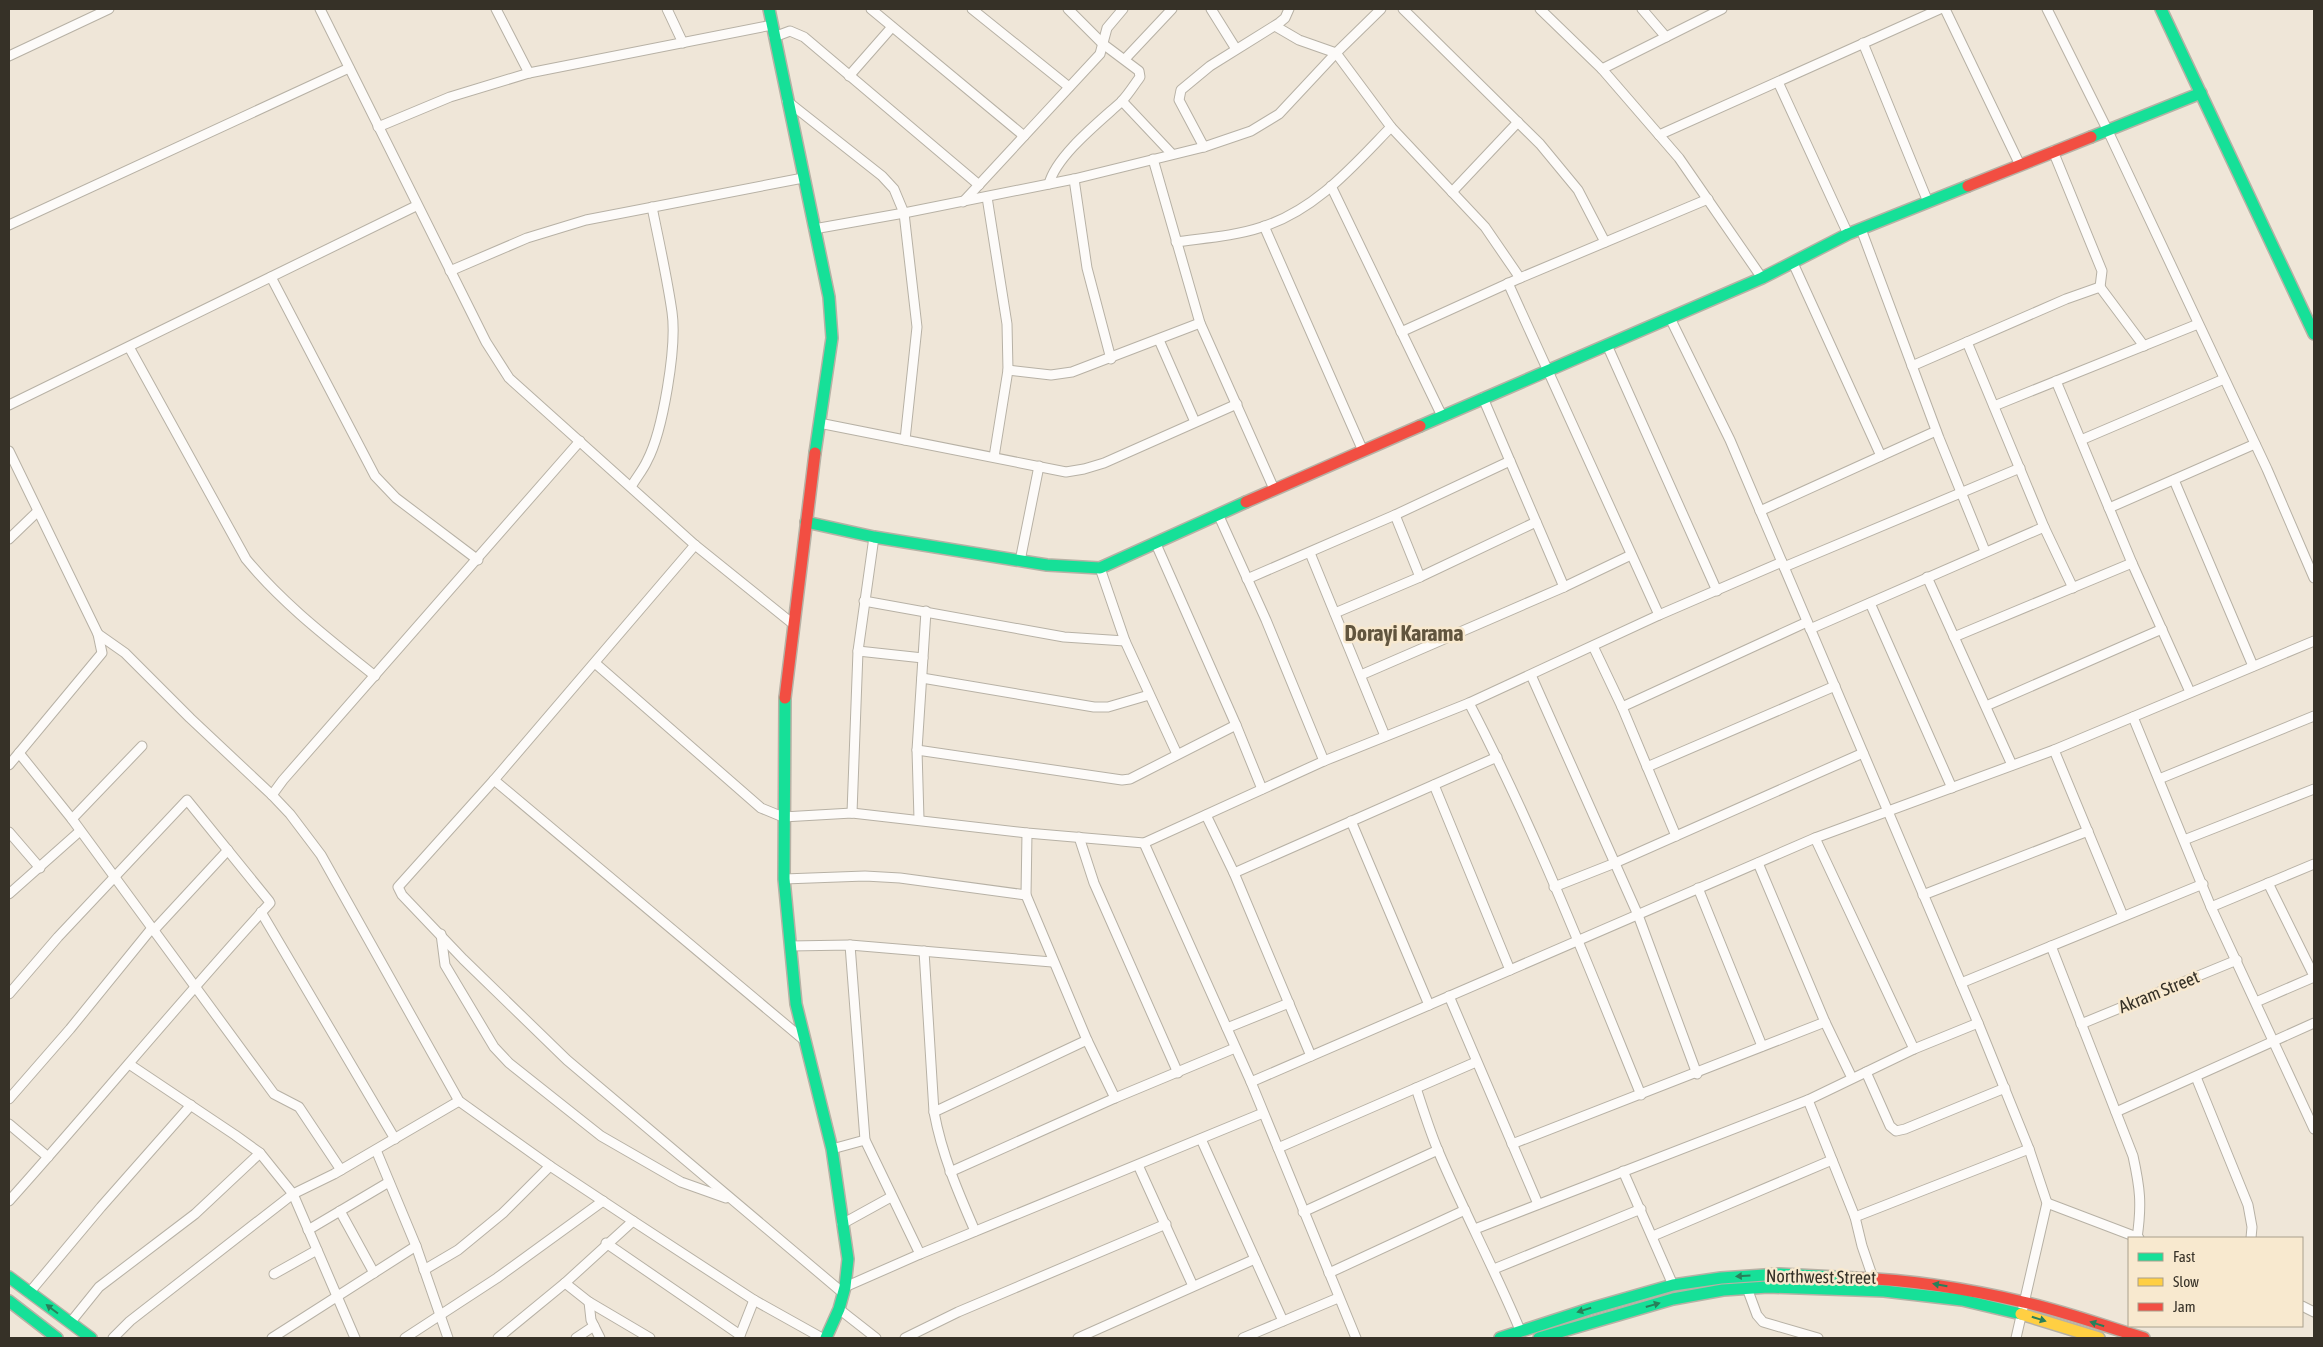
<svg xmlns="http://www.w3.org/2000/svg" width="2323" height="1347" viewBox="0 0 2323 1347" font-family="'Asap Condensed',sans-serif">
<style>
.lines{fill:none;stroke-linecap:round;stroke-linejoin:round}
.street-casing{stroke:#b7b1a5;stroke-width:11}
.fast-casing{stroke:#b7b1a5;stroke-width:14}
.slow-casing{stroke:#b7b1a5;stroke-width:14}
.jam-casing{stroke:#b7b1a5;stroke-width:14}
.street{stroke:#fdfbf9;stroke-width:9}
.fast{stroke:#16e098;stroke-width:11}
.slow{stroke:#ffcf43;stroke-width:11}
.jam{stroke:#f24e42;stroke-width:11}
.oneway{fill:#28805a}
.labels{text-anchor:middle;stroke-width:5;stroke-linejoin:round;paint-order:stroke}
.street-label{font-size:18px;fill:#363127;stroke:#f8e9cf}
.district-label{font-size:22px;font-weight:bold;fill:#61553e;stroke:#f8e9cf}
</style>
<rect width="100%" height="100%" fill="#efe6d8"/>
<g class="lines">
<defs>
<g id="street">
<polyline points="320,9 486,342 509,378 695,545 793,624"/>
<polyline points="496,9 529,73"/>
<polyline points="667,9 683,43"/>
<polyline points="871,9 1024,136"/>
<polyline points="972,9 1069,87"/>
<polyline points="1211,9 1236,49"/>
<polyline points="1403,9 1540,144 1578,190 1605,242"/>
<polyline points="1540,9 1602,69 1679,158 1762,278"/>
<polyline points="1642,9 1666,37"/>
<polyline points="1945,9 2020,165"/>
<polyline points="2047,9 2107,129 2267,469 2314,578"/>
<polyline points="1275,26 1299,40 1336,53 1391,127 1485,227 1520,278"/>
<polyline points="774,37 790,31 804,37 979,185"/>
<polyline points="1863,43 1928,202"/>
<polyline points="9,56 109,9"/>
<polyline points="1125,59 1172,9"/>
<polyline points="1602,69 1722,9"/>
<polyline points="849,76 892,27"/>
<polyline points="1778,82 1848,234"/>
<polyline points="787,101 882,176 894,189 904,213 917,327 905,440"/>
<polyline points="1122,101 1172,154"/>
<polyline points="378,127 450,97 529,73 772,25"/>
<polyline points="1659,135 1940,9"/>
<polyline points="1204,147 1179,100 1181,90 1210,66 1279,23 1285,18 1289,9"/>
<polyline points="2053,151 2102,271 2100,287"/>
<polyline points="1153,159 1200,323 1274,489"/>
<polyline points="1074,179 1087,268 1111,359"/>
<path d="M1049,184C1056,156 1099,122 1121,102C1128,95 1134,85 1140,77L1139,71L1103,44L1068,9"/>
<polyline points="1331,186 1442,416"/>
<polyline points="1452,192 1518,122"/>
<polyline points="987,197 1007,324 1008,370 994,457"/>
<polyline points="963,202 1100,54 1107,28 1123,9"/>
<polyline points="9,225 349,68"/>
<polyline points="1264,226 1363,451"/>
<polyline points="814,229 904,213 1074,179 1204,147 1251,131 1279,114 1336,53 1381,9"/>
<polyline points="1861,229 1939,438 1985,551"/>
<path d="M1176,242C1205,238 1235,236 1262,227C1316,210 1353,166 1391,127"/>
<polyline points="1793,263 1881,456"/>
<polyline points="450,271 527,238 586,220 803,178"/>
<polyline points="271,277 375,476 396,498 478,560"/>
<polyline points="1508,283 1659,615"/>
<polyline points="2100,287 2144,346"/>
<polyline points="1670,318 1730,440 1978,1023 2029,1149 2047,1203 2016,1338"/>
<polyline points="1401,332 1520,278 1708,199"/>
<polyline points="1159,340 1195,422"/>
<polyline points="1967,342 2044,527 2073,588"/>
<polyline points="1607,345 1717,591"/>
<path d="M129,347L246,559C283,604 329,639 375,676"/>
<polyline points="1912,366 2066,299 2100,287"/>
<polyline points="1008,370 1051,375 1072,372 1200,323"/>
<polyline points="2056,381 2132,563 2190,692"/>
<polyline points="1483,398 1564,587"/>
<polyline points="9,405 416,206"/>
<polyline points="1994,406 2198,324"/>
<polyline points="819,423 1066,472 1084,469 1104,463 1237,404"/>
<polyline points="2081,440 2224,379"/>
<polyline points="9,451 98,634 102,653 9,765"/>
<polyline points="2174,480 2253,666"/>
<path d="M631,487C636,478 643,470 647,461C663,431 677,346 672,312C667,277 659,242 652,207"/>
<polyline points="2109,508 2255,444"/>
<polyline points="1760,511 1936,431"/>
<polyline points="1218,514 1266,620 1324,761"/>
<polyline points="1395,515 1420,577"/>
<polyline points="9,539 37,512"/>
<polyline points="1156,544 1236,725 1262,789"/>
<polyline points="695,545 494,780 398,887 402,895 463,959 567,1060 843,1293"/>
<polyline points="1310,553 1385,736"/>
<polyline points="1020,561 1039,466"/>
<polyline points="1784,567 2020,468"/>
<polyline points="1100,568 1125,641 1177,754"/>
<polyline points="1927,577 2012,765"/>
<polyline points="1247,579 1395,515 1510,461"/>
<polyline points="864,601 1064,637 1125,641"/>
<polyline points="1870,603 1952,788"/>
<polyline points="1335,613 1420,577 1536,522"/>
<polyline points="1810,629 2044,527"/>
<polyline points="98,634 125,653 190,718 272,795 290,814 321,855 459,1101 550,1166 633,1221 754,1300 822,1338"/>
<polyline points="1954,637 2132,563"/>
<polyline points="1593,646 1622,707 1676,836"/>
<polyline points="858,651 923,658"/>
<polyline points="595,663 761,808 783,817 852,813 1027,833 1144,843 1324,761 1469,703 1659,615 1782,562"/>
<polyline points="1361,675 1564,587 1631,555"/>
<polyline points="1531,675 1638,915 1697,1074"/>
<polyline points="922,678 1094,707 1108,707 1149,695"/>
<path d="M1469,703C1535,829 1587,963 1641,1095"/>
<polyline points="1986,706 2162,629"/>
<polyline points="1622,707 1807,622"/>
<polyline points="2133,717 2211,907 2314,1129"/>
<polyline points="917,750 1122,780 1130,779 1236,725"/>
<polyline points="2054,750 2123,916"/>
<polyline points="19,753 72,819 274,1094 299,1107 341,1170"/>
<polyline points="1647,767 1835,686"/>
<polyline points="2159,779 2314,716"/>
<polyline points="494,780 804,1040"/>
<polyline points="1434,785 1510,970"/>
<polyline points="272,795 283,780 580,441"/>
<polyline points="852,813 858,651 874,537"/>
<polyline points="1206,815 1234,873 1311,1056"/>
<polyline points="72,819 142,746"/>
<polyline points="919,819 917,750 926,611"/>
<polyline points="1351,821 1429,1005"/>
<polyline points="9,832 40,868"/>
<polyline points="1027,833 1026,895 1087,1040 1115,1098"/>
<polyline points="1079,837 1094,883 1178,1073"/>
<polyline points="1815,838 1914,1049"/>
<polyline points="2184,840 2314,789"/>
<polyline points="1144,843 1251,1082 1356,1338"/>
<polyline points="1758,863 1825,1022 1852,1078"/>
<polyline points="1234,873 1497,757"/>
<polyline points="784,879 865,876 900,878 1026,895"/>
<polyline points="2268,883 2314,976"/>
<polyline points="1554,887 1615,863 1863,753"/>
<polyline points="1698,888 1762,1046"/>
<polyline points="9,894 80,831"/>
<polyline points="1923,895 2088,831"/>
<polyline points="2211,907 2314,864"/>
<polyline points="261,912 395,1139"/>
<polyline points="154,930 228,850"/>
<polyline points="441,934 445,965 494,1047 509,1063 601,1136 681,1182 726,1198"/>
<polyline points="850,945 865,1140 920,1254"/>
<polyline points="790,946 850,945 1052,962"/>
<path d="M2051,946L2133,1156C2140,1188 2142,1204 2137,1238"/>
<path d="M924,951L934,1112C942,1155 958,1192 975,1231"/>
<polyline points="1961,983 2203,884"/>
<path d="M9,994L58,937L187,800L269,901L270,903C180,1001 97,1103 9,1201"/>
<polyline points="1449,996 1538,1204"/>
<polyline points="2256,1002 2314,977"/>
<polyline points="2081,1024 2237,960"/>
<polyline points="1227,1028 1289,1003"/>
<polyline points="129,1064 235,1135 260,1153 272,1168 293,1194 355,1338"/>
<polyline points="1866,1072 1890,1126 1896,1131 1905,1129 2005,1088"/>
<polyline points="2196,1077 2248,1205 2252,1227 2251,1238"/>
<polyline points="1251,1082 1815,838 2054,750 2314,641"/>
<path d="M1416,1088C1423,1109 1430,1132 1439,1153C1464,1212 1495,1270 1520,1330"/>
<polyline points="9,1099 70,1029 152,928"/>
<polyline points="1808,1100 1855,1217 1862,1246 1873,1278"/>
<polyline points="934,1112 1087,1040"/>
<polyline points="2116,1112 2314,1023"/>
<polyline points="9,1124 48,1157"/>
<polyline points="1201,1139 1283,1321"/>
<polyline points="1512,1144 1825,1022"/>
<polyline points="1278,1148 1476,1062"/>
<polyline points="832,1149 865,1140"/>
<polyline points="376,1150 416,1246 448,1338"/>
<polyline points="1138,1165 1193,1286"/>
<polyline points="1623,1171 1673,1285"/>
<polyline points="950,1172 1115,1098 1235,1048"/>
<polyline points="2047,1203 2139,1238"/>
<polyline points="340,1211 374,1273"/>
<polyline points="1303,1212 1438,1150"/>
<polyline points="1855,1217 2029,1149"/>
<polyline points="842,1224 891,1197"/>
<polyline points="1475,1229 1808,1100 1914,1049 1978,1023"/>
<polyline points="308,1230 389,1182"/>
<polyline points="1653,1236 1832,1160"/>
<polyline points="606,1243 740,1335"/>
<polyline points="1494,1269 1641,1209"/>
<polyline points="424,1270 458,1250 503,1213 550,1166"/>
<polyline points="1329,1273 1465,1210"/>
<polyline points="274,1274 317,1250"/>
<polyline points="565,1283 589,1302 650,1338"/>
<polyline points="845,1287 920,1254 1263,1113"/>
<polyline points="1747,1288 1757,1315 1763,1322 1818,1338"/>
<polyline points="29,1293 101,1207 191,1105"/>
<polyline points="589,1302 591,1320 600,1338"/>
<polyline points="2302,1306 2314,1312"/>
<polyline points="839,1309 876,1338"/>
<polyline points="70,1323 99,1287 195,1214 260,1153"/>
<polyline points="113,1338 130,1321 293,1194 334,1174 459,1101"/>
<polyline points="272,1338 416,1246"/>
<polyline points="405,1338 497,1278 603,1201"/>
<polyline points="498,1338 565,1283 633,1221"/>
<polyline points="576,1338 594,1326"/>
<polyline points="739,1338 754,1300"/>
<polyline points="905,1338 958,1312 1166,1224"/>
<polyline points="1078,1338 1255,1259"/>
<polyline points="1243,1338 1338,1298"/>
</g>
<g id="fast">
<polyline points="769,9 829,297 832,338 815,453"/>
<polyline points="2161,9 2314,334"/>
<polyline points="2091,137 2201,93"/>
<polyline points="1420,426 1762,278 1848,234 1968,186"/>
<polyline points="806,522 874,537 1047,565 1100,568 1246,502"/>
<polyline points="785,698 784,879 796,1004 832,1149 848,1259 845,1287 839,1309 826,1338"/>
<polyline points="9,1277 91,1338"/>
<polyline points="9,1301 57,1338"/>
<polyline points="1500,1338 1589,1309 1673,1285 1721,1278 1779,1274 1856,1278"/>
<polyline points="1539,1338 1673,1299 1723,1290 1768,1287 1884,1291 1962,1300 2021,1314"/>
</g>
<polyline id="slow" points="2021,1314 2099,1338"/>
<g id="jam">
<polyline points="1968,186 2091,137"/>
<polyline points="1246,502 1420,426"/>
<polyline points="785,698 815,453"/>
<path d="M1856,1278C1912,1280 1968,1289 2023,1302C2064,1311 2104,1326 2144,1338"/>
</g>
</defs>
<use href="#street" class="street-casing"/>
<use href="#fast" class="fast-casing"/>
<use href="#slow" class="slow-casing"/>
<use href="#jam" class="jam-casing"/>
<use href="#street" class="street"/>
<use href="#fast" class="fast"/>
<use href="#slow" class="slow"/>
<use href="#jam" class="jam"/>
</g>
<defs><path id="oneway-solid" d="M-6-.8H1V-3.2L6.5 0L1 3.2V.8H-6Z" transform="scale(1.25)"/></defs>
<g class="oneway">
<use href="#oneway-solid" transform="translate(1743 1276) rotate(177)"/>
<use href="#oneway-solid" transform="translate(1940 1285) rotate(-170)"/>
<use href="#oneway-solid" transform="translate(1653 1305) rotate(-16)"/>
<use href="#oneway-solid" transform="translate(52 1309) rotate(-143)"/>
<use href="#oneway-solid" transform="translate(1584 1310) rotate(163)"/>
<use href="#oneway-solid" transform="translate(2039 1319) rotate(17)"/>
<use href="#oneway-solid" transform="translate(2097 1324) rotate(-163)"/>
</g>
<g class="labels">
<g class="street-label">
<text transform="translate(2159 992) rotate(-22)" y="6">Akram Street</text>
<text transform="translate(1821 1277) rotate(1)" y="6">Northwest Street</text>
</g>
<g class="district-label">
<text x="1404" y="641">Dorayi Karama</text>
</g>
</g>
<rect width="2323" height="1347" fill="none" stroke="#363127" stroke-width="20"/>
<rect x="2128" y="1237" width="175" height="90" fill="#f8e9cf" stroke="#aa9f8c"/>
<rect x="2138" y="1253" width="25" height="8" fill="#16e098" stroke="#aa9f8c"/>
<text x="2173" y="1262" font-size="15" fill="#363127">Fast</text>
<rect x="2138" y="1278" width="25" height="8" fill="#ffcf43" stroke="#aa9f8c"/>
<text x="2173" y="1287" font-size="15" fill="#363127">Slow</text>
<rect x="2138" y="1303" width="25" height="8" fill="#f24e42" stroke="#aa9f8c"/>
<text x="2173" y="1312" font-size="15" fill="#363127">Jam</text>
</svg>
